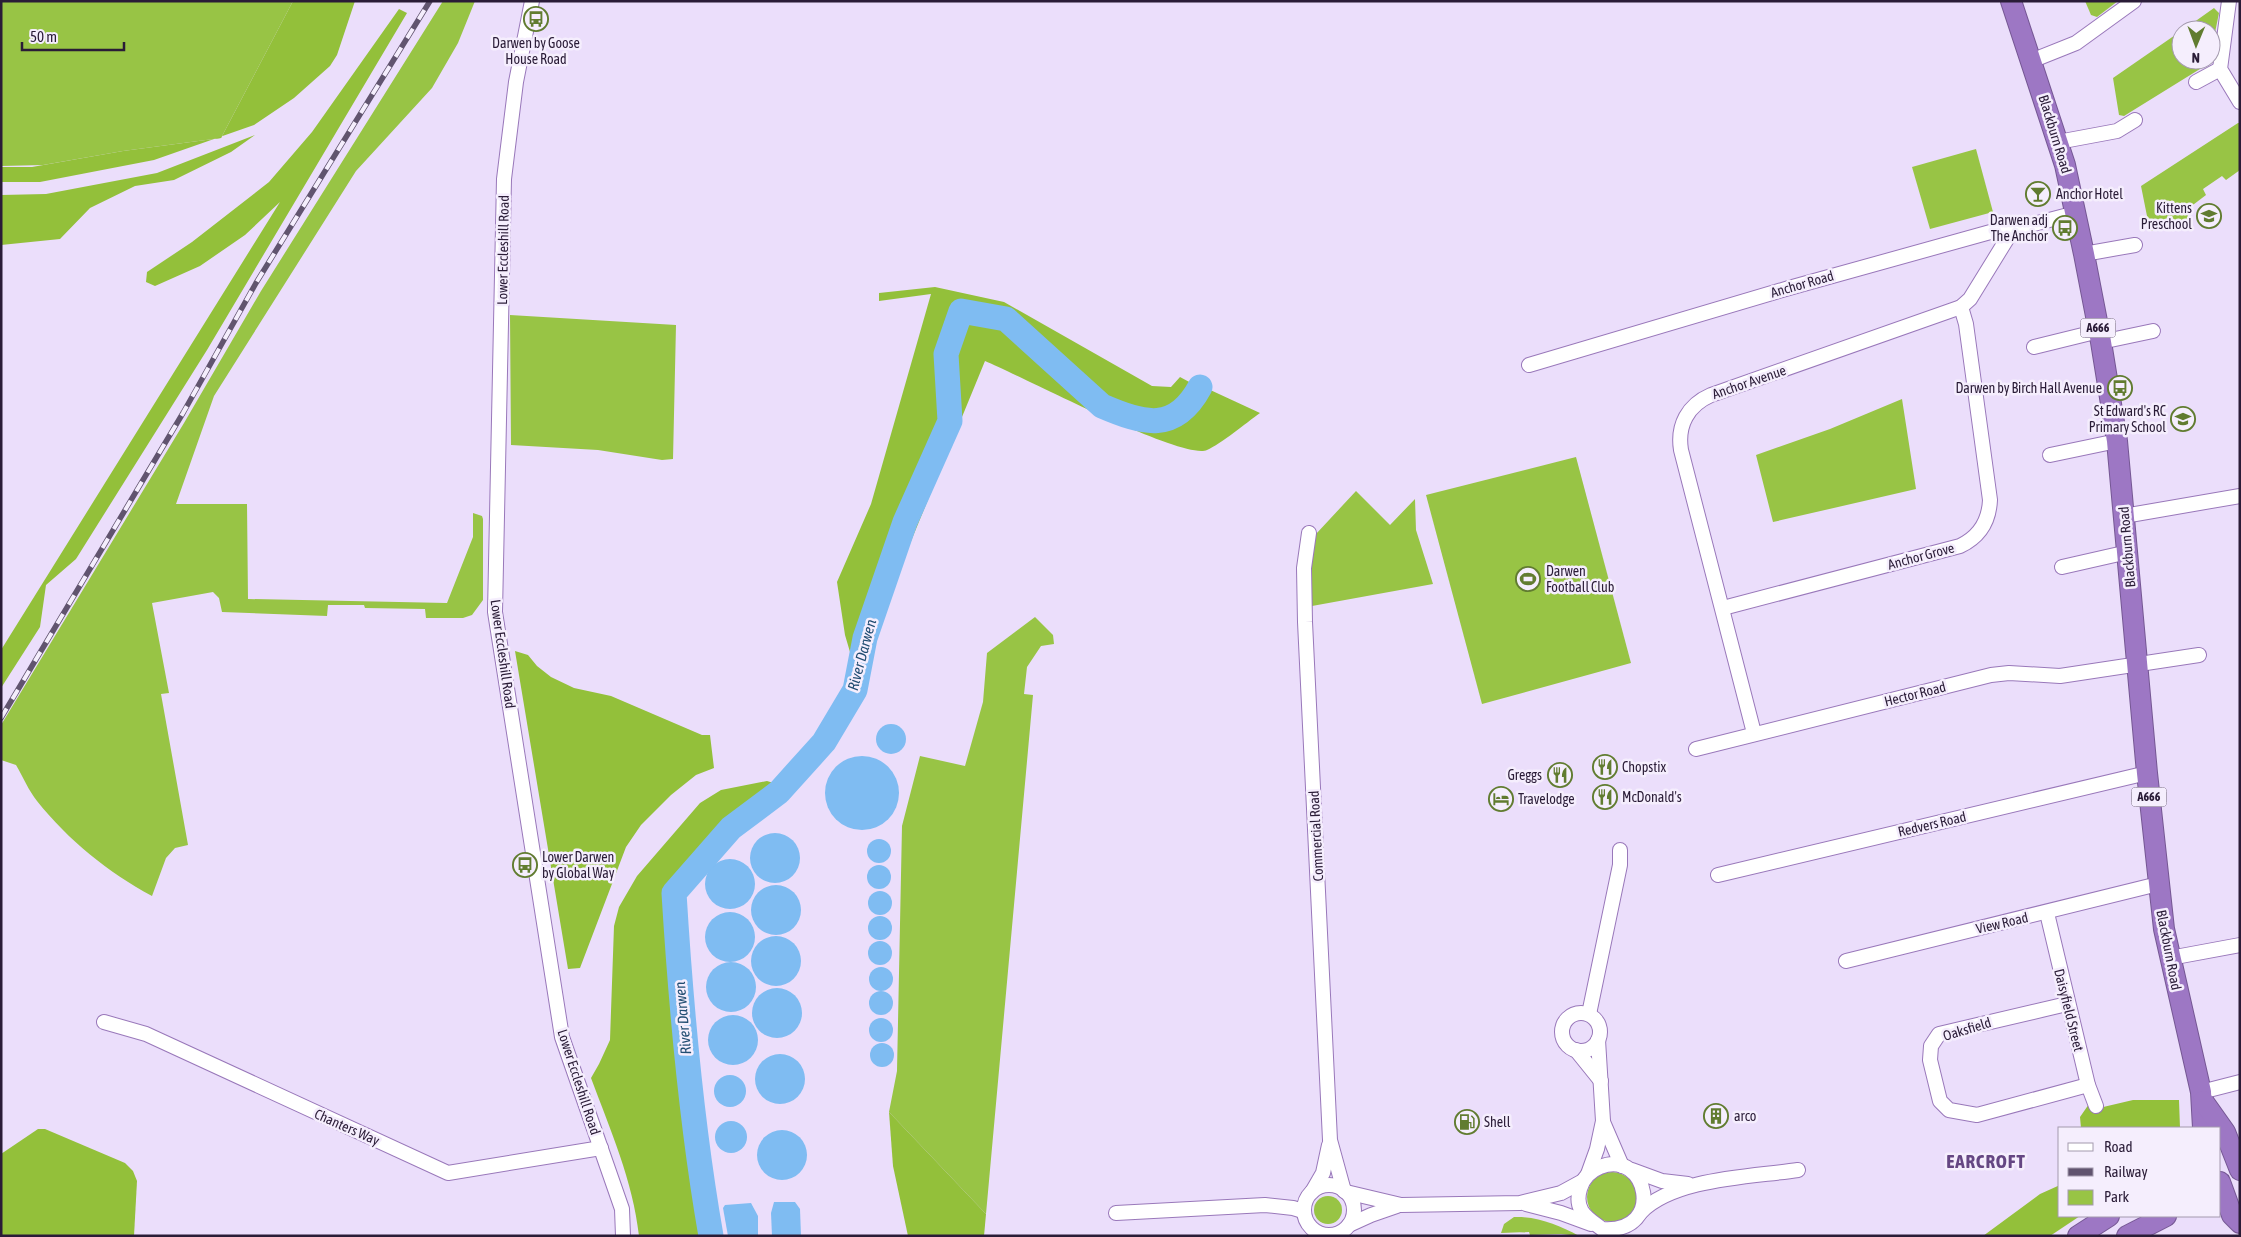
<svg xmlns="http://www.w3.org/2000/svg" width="2241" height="1237" viewBox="0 0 2241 1237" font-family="'Asap Condensed',sans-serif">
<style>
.green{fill:#98c445}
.forest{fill:#93c03a}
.water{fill:#7fbcf2}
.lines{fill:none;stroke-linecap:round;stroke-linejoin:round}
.river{stroke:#7fbcf2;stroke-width:25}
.minor-casing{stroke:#9978ba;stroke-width:16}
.highway-casing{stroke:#755793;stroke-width:22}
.minor{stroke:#fff;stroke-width:14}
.highway{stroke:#9d77c4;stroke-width:20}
.rail-casing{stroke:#61546f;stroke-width:5.5}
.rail{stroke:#f5eefd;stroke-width:4;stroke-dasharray:11;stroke-linecap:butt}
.labels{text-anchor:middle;stroke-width:5;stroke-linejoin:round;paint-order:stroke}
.shield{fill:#f5eefd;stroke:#675b72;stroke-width:1}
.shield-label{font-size:12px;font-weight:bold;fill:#2a1c37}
.poi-label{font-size:14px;fill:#2a1c37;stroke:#f5eefd;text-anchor:start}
.street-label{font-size:14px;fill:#2a1c37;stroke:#f5eefd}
.water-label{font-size:15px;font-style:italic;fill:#214d72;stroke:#f5eefd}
.district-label{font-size:19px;font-weight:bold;letter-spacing:1px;fill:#654683;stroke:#f5eefd}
</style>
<rect width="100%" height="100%" fill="#ebdefb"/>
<g class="green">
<polygon points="1,1 293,1 221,138 123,151 43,165 1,166"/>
<path d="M443,1H475L458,43L432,88L356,171L214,396L176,504H247L248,599L447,603L473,537V513L482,516L483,519V600L472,615L463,618H426L425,609L365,608L364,605H328L327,616L222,612L219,598L213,592L152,603L169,693L161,694L188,845L175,848L166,858L152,896C108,872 69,841 37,801C29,791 23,777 16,765L1,760V725L184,423L261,291Z"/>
<polygon points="2085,1 2118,1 2097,17 2091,15"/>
<polygon points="2214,8 2219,13 2211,52 2211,30 2183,30"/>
<polygon points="2181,31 2181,60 2209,60 2208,64 2124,116 2119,115 2113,78"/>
<polygon points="2238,123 2240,123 2240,170 2226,180 2222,176 2203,189 2206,195 2185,211 2191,221 2188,225 2150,231 2141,186"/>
<polygon points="1976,149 1993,212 1930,229 1912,167"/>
<polygon points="510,315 676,325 673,459 662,460 598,450 511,445"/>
<polygon points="1902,399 1916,489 1773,522 1756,455 1830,429"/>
<polygon points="1576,457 1631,663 1482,704 1426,495"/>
<polygon points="1356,491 1390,525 1415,499 1416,530 1433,584 1312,606 1309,562 1316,534"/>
<polygon points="1035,617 1053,635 1054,644 1041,646 1027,667 1024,694 1033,695 986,1214 889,1112 897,1071 902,826 920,756 965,766 983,702 987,653"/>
<circle cx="1612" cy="1197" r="25"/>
<circle cx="1328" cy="1210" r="14"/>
<path d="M1514,1217C1536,1216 1560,1225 1579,1236L1561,1234L1530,1235L1529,1232L1501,1233L1504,1224Z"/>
</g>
<g class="forest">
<polygon points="293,1 355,1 337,55 330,66 294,98 254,125 154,160 40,182 1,182 1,167 32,167 123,151 221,138"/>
<polygon points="399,9 407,13 207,350 76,559 46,585 40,627 1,688 1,650 280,202 245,235 200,266 155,286 146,282 147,272 192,242 269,182 312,132"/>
<polygon points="255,135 231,152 174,180 135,186 90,208 60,239 1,245 1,195 46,194 157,173"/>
<polygon points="935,287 1004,302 1152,386 1171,387 1180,377 1193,384 1174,404 1158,412 1140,414 1106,398 1007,313 958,301 939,352 944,421 850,652 845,635 837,582 871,504 931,294 879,301 879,293"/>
<path d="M964,317C975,318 992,318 1002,323C1010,327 1019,337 1025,343C1061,374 1108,430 1160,423C1182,420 1196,407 1206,388L1260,413C1246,423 1221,444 1207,450C1183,461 1019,375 985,361L886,602L910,530L955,422L951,354Z"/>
<polygon points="515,651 528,655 537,666 551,677 574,688 611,696 702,735 710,735 714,768 696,775 671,795 641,825 626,847 580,968 568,969"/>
<path d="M767,781L780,785L728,824L666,892L674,1039L704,1236H639C633,1181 610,1129 591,1078L599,1064L610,1040L614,926L619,907L637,876L700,803L721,790Z"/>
<polygon points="2133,1100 2179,1100 2180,1128 2081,1128 2080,1117 2089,1104 2099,1108"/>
<polygon points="889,1112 986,1214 984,1236 908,1236 893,1166"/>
<polygon points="38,1129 45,1129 125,1163 133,1171 137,1181 134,1236 1,1236 1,1154"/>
<polygon points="2060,1185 2060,1216 2080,1216 2050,1236 1983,1236 2040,1194"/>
</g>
<g class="water">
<circle cx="891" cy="739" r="15"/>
<circle cx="862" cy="793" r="37"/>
<circle cx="775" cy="858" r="25"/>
<circle cx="879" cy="851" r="12"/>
<circle cx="730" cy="884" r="25"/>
<circle cx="879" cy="877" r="12"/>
<circle cx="776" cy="910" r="25"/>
<circle cx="880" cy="903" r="12"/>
<circle cx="730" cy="937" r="25"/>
<circle cx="880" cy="928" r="12"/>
<circle cx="776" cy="961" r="25"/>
<circle cx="880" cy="953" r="12"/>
<circle cx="731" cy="987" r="25"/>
<circle cx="881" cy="979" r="12"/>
<circle cx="777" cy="1013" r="25"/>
<circle cx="881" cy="1003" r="12"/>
<circle cx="733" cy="1040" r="25"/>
<circle cx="881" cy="1030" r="12"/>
<circle cx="882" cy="1055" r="12"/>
<circle cx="780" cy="1079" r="25"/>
<circle cx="730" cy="1091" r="16"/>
<circle cx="731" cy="1137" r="16"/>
<circle cx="782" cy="1155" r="25"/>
<polygon points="774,1202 795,1202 800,1209 801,1236 772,1236 771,1213"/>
<polygon points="751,1203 758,1216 758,1236 728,1236 723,1208 725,1205"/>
</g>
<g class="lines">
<path class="river" d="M711,1236C691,1122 681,1008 674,893L731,828L779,792L824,742L855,690L865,638L905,522L950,421L946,354L961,311L1006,319L1102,406C1144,424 1175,433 1200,387"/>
<defs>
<g id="minor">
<polyline points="532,1 516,82 504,179 495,612 562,1037 622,1209 623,1236"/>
<polyline points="2229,1 2220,69 2240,102"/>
<polyline points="2031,61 2076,43 2134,1"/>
<polyline points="2196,82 2220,69"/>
<polyline points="2058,142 2117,131 2135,120"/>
<polyline points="2084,254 2135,245"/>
<polyline points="2101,342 2153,331"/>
<polyline points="2034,347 2099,331"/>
<polyline points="1529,365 1789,288 1994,231 2010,234 2019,228 2076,213"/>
<polyline points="2050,455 2117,441"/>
<polyline points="2124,516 2240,496"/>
<polyline points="1309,533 1304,568 1305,622 1330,1140 1344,1191"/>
<polyline points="2062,567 2128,552"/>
<path d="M1723,608L1960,546C1979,537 1989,522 1990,500L1966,324L1961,307"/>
<path d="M1754,733L1681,450C1677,425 1688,405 1711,395L1961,307L1970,299L2010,234"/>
<polyline points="1696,749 1991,675 2009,673 2060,676 2199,655"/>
<polyline points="1718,875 2147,773"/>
<polyline points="2047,913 2088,1085 2096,1106"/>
<polyline points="2170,958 2240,945"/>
<polyline points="1846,961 2158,884"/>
<polyline points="2067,1004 1939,1034 1931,1046 1930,1060 1940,1101 1949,1110 1977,1115 2088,1085"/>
<circle cx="1581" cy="1032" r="19"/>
<polyline points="1589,1014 1620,865 1620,850"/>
<polyline points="104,1022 146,1034 448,1173 601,1148"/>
<polyline points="1576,1050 1601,1081"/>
<polyline points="2201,1092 2240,1082"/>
<polyline points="1603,1122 1622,1166"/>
<polyline points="1632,1170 1662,1181 1688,1184"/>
<polyline points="1588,1174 1597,1149 1603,1121 1598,1040"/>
<circle cx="1329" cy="1210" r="25"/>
<polyline points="1312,1192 1323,1173 1329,1145"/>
<polyline points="1346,1192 1401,1205 1520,1203 1561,1193 1583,1181"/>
<polyline points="1526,1204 1561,1213 1591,1224"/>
<path d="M1641,1212C1674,1178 1752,1177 1798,1170"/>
<polyline points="1116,1213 1265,1205 1293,1208 1303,1211"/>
<polyline points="1349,1225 1371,1215 1397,1206"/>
<path d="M1603,1229C1667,1233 1647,1148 1600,1167C1590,1171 1583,1178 1580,1189C1572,1216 1596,1221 1610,1236"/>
</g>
<g id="highway">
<polyline points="2011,1 2065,165 2084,254 2101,342 2117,441 2147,773 2164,929 2201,1092 2203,1128"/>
<polyline points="2203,1101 2225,1132 2240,1170"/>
<polyline points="2220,1182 2232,1215 2240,1223"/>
<polyline points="2078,1236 2109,1216"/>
<polyline points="2127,1236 2166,1216"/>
</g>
</defs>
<use href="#minor" class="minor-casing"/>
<use href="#highway" class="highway-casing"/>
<use href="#minor" class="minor"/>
<use href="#highway" class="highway"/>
<defs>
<polyline id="rail" points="1,718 183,413 256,283 430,1"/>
</defs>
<use href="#rail" class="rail-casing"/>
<use href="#rail" class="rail"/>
</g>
<defs>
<symbol id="bus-ring" viewBox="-11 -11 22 22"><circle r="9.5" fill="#f5eefd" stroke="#617c30" stroke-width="1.5"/><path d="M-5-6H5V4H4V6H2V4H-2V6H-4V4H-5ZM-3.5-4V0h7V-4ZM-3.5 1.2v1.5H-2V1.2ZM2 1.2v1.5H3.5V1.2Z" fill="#617c30"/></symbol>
<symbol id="bar-ring" viewBox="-11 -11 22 22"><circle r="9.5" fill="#f5eefd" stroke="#617c30" stroke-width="1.5"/><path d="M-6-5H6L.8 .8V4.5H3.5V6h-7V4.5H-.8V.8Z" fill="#617c30"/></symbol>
<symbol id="school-ring" viewBox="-11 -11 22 22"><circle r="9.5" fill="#f5eefd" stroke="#617c30" stroke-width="1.5"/><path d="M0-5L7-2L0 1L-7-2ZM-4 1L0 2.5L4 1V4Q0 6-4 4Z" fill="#617c30"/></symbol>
<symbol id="stadium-ring" viewBox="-11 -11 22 22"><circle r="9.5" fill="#f5eefd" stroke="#617c30" stroke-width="1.5"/><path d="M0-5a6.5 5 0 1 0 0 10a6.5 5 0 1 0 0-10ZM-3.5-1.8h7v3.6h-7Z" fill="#617c30"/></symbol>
<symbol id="restaurant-ring" viewBox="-11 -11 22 22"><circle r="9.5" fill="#f5eefd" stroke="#617c30" stroke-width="1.5"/><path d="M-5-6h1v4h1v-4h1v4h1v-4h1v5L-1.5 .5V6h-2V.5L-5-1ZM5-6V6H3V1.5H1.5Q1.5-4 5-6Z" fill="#617c30"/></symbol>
<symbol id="hotel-ring" viewBox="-11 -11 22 22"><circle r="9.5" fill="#f5eefd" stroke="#617c30" stroke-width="1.5"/><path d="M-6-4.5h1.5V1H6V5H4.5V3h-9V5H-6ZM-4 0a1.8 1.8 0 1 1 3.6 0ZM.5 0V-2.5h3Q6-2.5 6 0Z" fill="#617c30"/></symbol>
<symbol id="building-ring" viewBox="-11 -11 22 22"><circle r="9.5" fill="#f5eefd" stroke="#617c30" stroke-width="1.5"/><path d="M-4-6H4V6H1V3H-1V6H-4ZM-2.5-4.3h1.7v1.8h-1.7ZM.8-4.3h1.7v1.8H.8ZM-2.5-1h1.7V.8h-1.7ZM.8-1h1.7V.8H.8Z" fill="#617c30"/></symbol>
<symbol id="fuel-ring" viewBox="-11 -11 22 22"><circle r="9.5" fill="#f5eefd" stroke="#617c30" stroke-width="1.5"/><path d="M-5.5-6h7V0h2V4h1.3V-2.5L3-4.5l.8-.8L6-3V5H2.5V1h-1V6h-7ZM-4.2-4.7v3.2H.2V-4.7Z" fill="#617c30"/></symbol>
</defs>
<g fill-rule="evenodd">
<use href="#bus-ring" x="522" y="5" width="28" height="28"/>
<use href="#bar-ring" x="2024" y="180" width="28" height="28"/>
<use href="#school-ring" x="2195" y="202" width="28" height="28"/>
<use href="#bus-ring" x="2051" y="214" width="28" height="28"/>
<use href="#bus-ring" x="2106" y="374" width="28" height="28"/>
<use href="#school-ring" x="2169" y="405" width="28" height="28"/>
<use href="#stadium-ring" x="1514" y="565" width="28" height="28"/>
<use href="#restaurant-ring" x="1591" y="753" width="28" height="28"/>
<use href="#restaurant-ring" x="1546" y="761" width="28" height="28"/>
<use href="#restaurant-ring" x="1591" y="783" width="28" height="28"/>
<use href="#hotel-ring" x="1487" y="785" width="28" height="28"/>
<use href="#bus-ring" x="511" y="851" width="28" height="28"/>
<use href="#building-ring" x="1702" y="1102" width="28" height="28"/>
<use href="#fuel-ring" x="1453" y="1108" width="28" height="28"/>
</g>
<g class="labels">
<g class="shield">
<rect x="2080.5" y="318.5" width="35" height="19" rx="4"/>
<rect x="2131.5" y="787.5" width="35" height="19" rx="4"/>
</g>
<g class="shield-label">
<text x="2098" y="332">A666</text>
<text x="2149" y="801">A666</text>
</g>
<g class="poi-label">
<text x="536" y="48" text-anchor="middle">Darwen by Goose<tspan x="536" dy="16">House Road</tspan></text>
<text x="2056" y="199">Anchor Hotel</text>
<text x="2192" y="213" text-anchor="end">Kittens<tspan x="2192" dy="16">Preschool</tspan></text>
<text x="2048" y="225" text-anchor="end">Darwen adj<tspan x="2048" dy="16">The Anchor</tspan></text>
<text x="2102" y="393" text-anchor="end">Darwen by Birch Hall Avenue</text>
<text x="2166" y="416" text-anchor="end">St Edward's RC<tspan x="2166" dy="16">Primary School</tspan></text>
<text x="1546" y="576">Darwen<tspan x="1546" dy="16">Football Club</tspan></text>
<text x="1622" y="772">Chopstix</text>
<text x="1542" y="780" text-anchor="end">Greggs</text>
<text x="1622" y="802">McDonald's</text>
<text x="1518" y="804">Travelodge</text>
<text x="542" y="862">Lower Darwen<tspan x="542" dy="16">by Global Way</tspan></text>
<text x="1734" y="1121">arco</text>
<text x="1484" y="1127">Shell</text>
</g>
<g class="street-label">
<text transform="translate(2055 134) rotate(73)" y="5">Blackburn Road</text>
<text transform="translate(503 250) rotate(-89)" y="5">Lower Eccleshill Road</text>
<text transform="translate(1802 284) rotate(-16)" y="5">Anchor Road</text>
<text transform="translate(1749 382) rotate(-19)" y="5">Anchor Avenue</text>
<text transform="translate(2127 547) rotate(-95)" y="5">Blackburn Road</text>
<text transform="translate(1921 556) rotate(-15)" y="5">Anchor Grove</text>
<text transform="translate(503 654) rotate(82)" y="5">Lower Eccleshill Road</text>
<text transform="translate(1915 694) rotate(-14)" y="5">Hector Road</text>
<text transform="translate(1932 824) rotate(-13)" y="5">Redvers Road</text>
<text transform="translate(1316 836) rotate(-93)" y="5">Commercial Road</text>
<text transform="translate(2002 923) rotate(-13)" y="5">View Road</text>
<text transform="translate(2169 950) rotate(79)" y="5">Blackburn Road</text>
<text transform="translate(2069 1010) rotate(76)" y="5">Daisyfield Street</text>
<text transform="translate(1967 1029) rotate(-17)" y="5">Oaksfield</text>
<text transform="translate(579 1082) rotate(72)" y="5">Lower Eccleshill Road</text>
<text transform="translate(347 1127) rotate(24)" y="5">Chanters Way</text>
</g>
<g class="water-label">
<text transform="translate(862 655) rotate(-75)" y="5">River Darwen</text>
<text transform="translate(683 1018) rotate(-95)" y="5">River Darwen</text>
</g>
<g class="district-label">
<text x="1986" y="1168">EARCROFT</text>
</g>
</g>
<rect width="2241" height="1237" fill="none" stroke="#2a1c37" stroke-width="5"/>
<rect x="2058" y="1127" width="162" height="90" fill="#f5eefd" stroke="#a49aae"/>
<rect x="2068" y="1143" width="25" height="8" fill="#ffffff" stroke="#a49aae"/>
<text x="2104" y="1152" font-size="15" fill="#2a1c37">Road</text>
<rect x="2068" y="1168" width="25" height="8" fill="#61546f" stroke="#a49aae"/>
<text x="2104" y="1177" font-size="15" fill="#2a1c37">Railway</text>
<rect x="2068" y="1190" width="25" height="15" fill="#98c445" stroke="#a49aae"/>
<text x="2104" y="1202" font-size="15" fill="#2a1c37">Park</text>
<g transform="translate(2196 45) rotate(181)"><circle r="24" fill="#f5eefd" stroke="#a49aae"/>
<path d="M0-4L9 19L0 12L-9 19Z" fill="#617c30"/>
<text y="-8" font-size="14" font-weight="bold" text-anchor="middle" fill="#2a1c37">N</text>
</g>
<path d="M22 42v8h102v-8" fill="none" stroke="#2a1c37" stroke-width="2.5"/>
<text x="30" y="42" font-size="15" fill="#2a1c37" stroke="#f5eefd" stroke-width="4" paint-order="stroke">50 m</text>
</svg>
